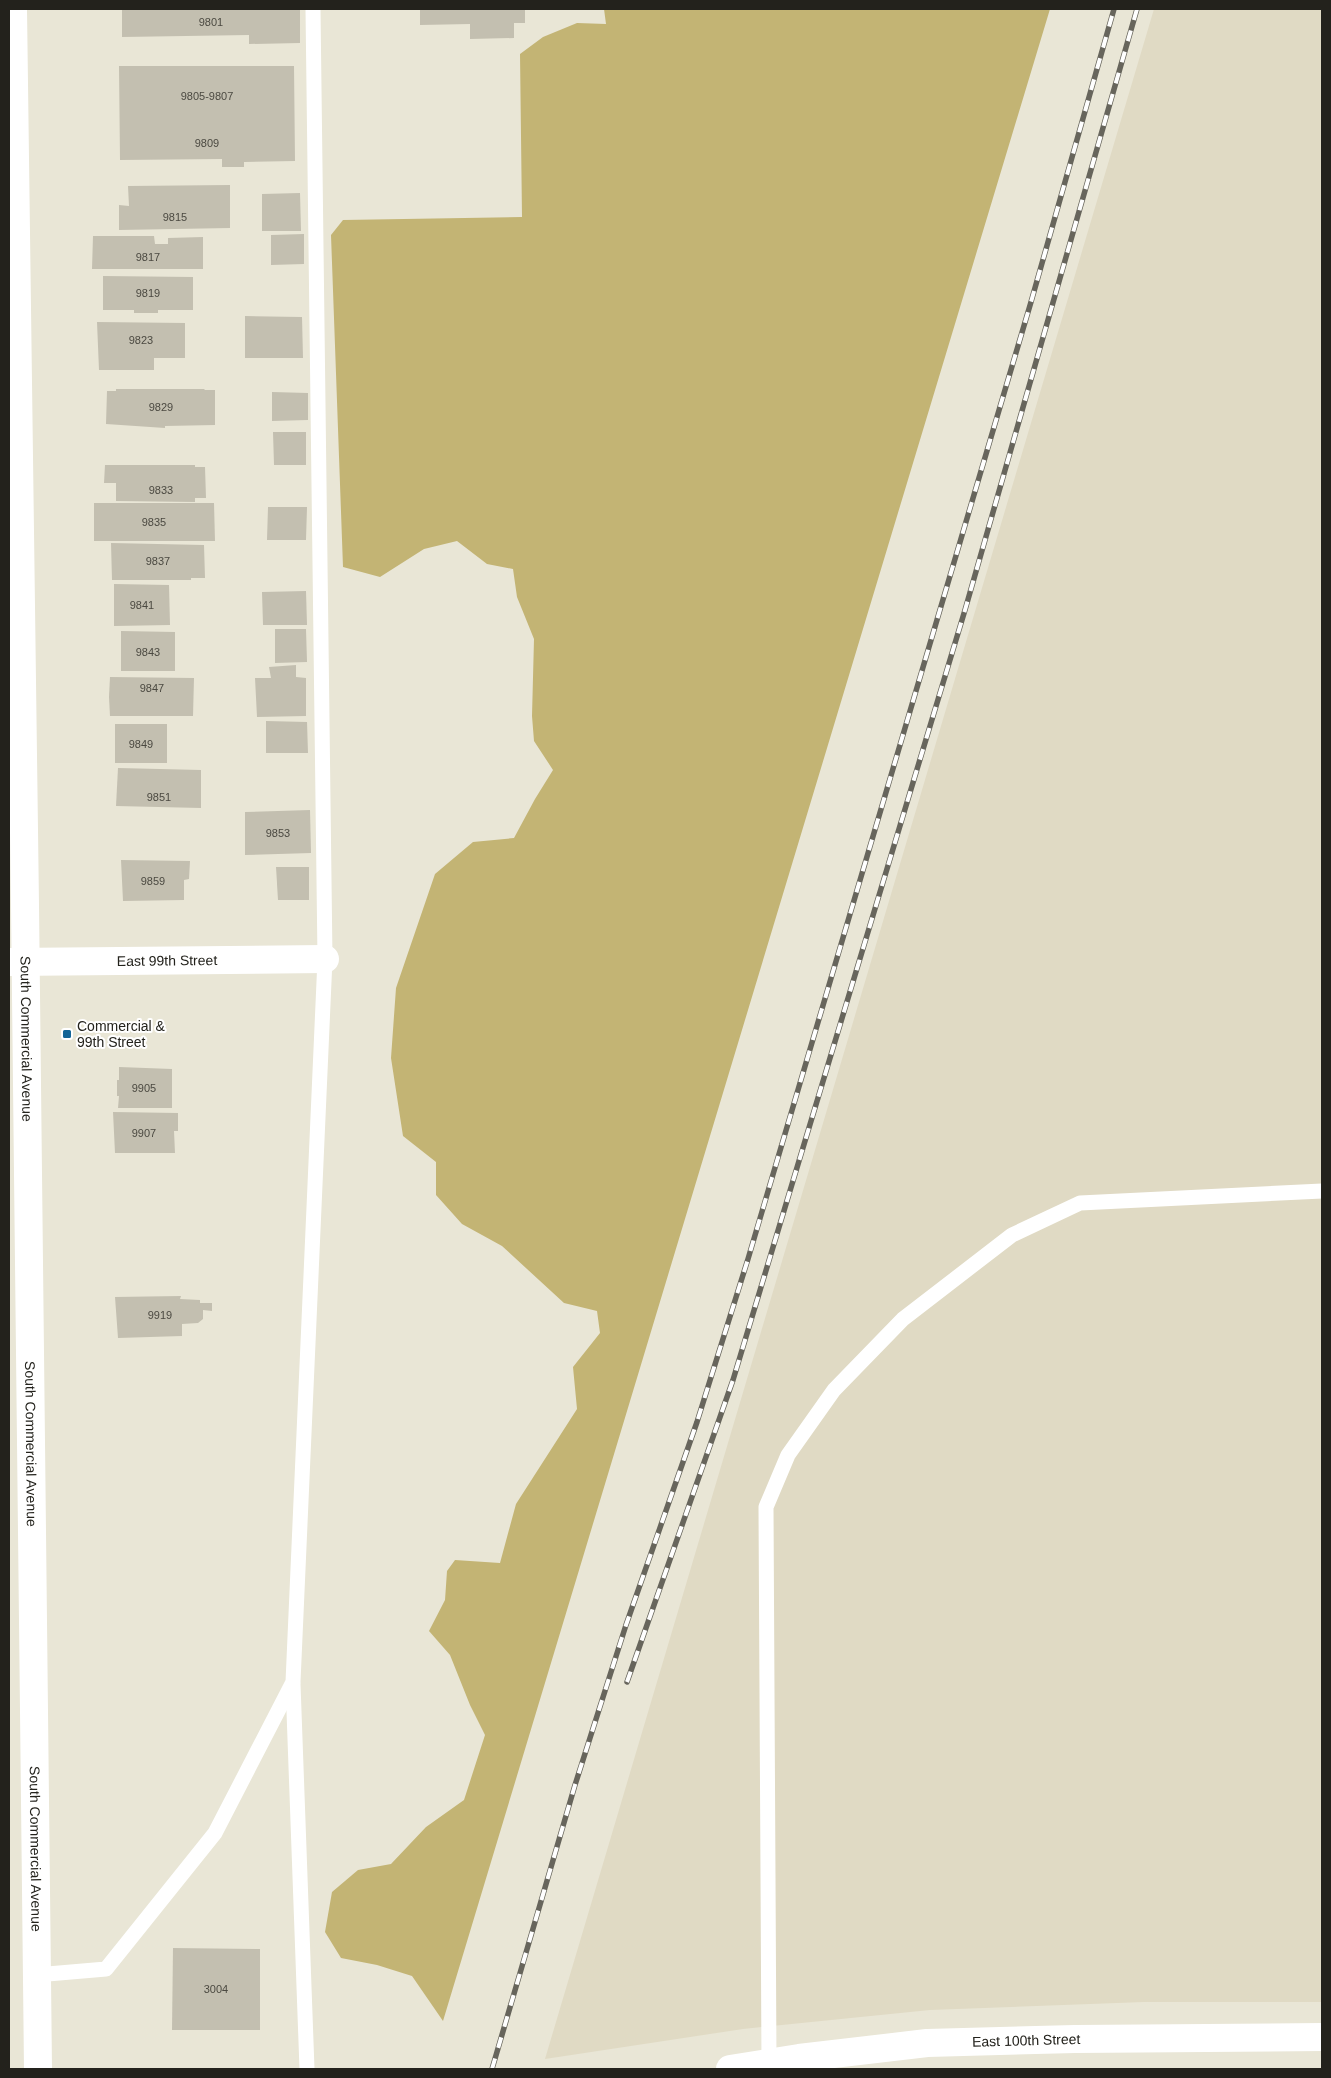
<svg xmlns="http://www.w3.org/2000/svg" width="1331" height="2078" viewBox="0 0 1331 2078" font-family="Helvetica,sans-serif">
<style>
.built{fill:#e0dac4}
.forest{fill:#c3b474}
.building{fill:#c3bfb0}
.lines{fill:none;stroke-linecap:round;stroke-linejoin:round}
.lane{stroke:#fff;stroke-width:15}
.street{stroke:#fff;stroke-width:28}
.secondary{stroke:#fff;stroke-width:28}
.rail-casing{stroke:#67655c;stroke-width:5.5}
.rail{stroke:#fff;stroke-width:4;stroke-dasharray:11;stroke-linecap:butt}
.poi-dot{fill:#136597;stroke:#fff;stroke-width:2}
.labels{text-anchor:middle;stroke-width:4;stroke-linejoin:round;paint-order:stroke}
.number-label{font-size:11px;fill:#4b4941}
.street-label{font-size:14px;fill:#23221c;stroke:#fff}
.poi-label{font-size:14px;fill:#23221c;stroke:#fff;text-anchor:start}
</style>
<rect width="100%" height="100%" fill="#e9e6d6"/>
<polygon class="built" points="1154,9 1322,9 1322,2002 1144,2002 930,2010 743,2029 545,2059"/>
<polygon class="forest" points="604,9 1050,9 443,2021 412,1976 377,1965 341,1958 325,1932 332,1892 358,1870 391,1864 426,1827 464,1800 485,1735 470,1705 450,1655 429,1631 445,1600 447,1571 455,1560 500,1563 516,1504 577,1409 573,1367 600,1333 597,1311 564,1303 502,1246 462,1224 436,1195 436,1162 403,1136 391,1058 396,988 435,874 473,842 514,838 535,799 553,770 534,741 532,716 534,639 517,597 513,569 487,564 457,541 424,549 380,577 343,567 331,235 343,220 522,217 520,54 543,37 577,23 606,24"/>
<g class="building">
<polygon points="122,9 300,9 300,43 249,44 249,35 122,37"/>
<polygon points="420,9 525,9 525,23 514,23 514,38 470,39 470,24 420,25"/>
<polygon points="119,66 294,66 295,161 244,162 244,167 222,167 222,159 120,160"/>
<polygon points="230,185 230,228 119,230 119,205 129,206 128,186"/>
<polygon points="300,193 301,231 262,231 262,194"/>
<polygon points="304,234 304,264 271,265 271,235"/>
<polygon points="93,236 154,236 155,244 168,244 168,238 203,237 203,269 92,269"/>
<polygon points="103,276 193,277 193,310 158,310 158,313 134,313 134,310 103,310"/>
<polygon points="245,316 302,317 303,358 245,358"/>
<polygon points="97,322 185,323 185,358 154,358 154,370 99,370"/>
<polygon points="116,389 204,389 205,390 215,390 215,425 165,426 165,428 106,424 107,391 116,391"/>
<polygon points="272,392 308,393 308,420 272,421"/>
<polygon points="273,432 306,432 306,465 274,465"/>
<polygon points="105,465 195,465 195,467 205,467 206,498 195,498 195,502 116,501 116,483 104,483"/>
<polygon points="94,503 214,503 215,541 94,541"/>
<polygon points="268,507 307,507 306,540 267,540"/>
<polygon points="111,543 204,545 205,578 191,578 191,580 112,580"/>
<polygon points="114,584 169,585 170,625 114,626"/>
<polygon points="306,591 307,625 263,625 262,592"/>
<polygon points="275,629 306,629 307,662 275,663"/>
<polygon points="121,631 175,632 175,671 121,671"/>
<polygon points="296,665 296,677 306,678 306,716 257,717 255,678 271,678 269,667"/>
<polygon points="110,677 194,678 193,716 110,716 109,697"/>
<polygon points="266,721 307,722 308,753 266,753"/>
<rect x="115" y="724" width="52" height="39"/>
<polygon points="118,768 201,770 201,808 116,806"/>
<polygon points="310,810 311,853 245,855 245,812"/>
<polygon points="121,860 190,861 189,879 184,880 184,900 123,901"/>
<polygon points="276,867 309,867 309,900 278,900"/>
<polygon points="119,1067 172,1069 172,1108 118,1108 119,1096 117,1096 117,1080 119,1080"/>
<polygon points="113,1112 178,1113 178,1131 174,1131 175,1153 115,1153"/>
<polygon points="181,1296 180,1299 200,1300 200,1303 212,1303 212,1311 203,1310 203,1319 198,1323 182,1324 182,1336 118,1338 115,1297"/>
<polygon points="173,1948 260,1949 260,2030 172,2030"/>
</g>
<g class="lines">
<g class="lane">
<polyline points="293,1684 307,2069"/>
<polyline points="36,1975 106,1969 215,1833 293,1682 325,959 313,9"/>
<polyline points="769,2063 766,1507 788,1455 834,1390 903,1319 1012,1235 1080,1203 1322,1191"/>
</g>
<path class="street" id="s1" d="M9,962L325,959"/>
<g class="secondary">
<path id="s2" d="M13,9L25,905L38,2069"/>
<path id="s3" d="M730,2069L799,2058L927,2043L1075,2039L1322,2037"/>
</g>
<defs>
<g id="rail">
<polyline points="627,1682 733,1380 965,610 1137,9"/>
<polyline points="492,2069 575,1785 626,1625 697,1422 748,1259 1031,302 1114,9"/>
</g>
</defs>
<use href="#rail" class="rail-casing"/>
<use href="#rail" class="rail"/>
</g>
<rect class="poi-dot" x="62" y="1029" width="10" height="10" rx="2.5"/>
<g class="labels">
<g class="number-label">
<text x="211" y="26">9801</text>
<text x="207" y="100">9805-9807</text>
<text x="207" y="147">9809</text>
<text x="175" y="221">9815</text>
<text x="148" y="261">9817</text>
<text x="148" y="297">9819</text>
<text x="141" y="344">9823</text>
<text x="161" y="411">9829</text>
<text x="161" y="494">9833</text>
<text x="154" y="526">9835</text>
<text x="158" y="565">9837</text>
<text x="142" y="609">9841</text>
<text x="148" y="656">9843</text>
<text x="152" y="692">9847</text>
<text x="141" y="748">9849</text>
<text x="159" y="801">9851</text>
<text x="278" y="837">9853</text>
<text x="153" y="885">9859</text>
<text x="144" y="1092">9905</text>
<text x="144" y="1137">9907</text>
<text x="160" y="1319">9919</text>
<text x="216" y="1993">3004</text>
</g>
<g class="street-label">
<text dy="5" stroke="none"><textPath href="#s1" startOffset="158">East 99th Street</textPath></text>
<text dy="5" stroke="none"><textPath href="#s2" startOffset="1030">South Commercial Avenue</textPath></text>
<text dy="5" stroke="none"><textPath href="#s2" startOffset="1435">South Commercial Avenue</textPath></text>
<text dy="5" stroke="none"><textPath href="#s2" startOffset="1840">South Commercial Avenue</textPath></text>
<text dy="5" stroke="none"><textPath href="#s3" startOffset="298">East 100th Street</textPath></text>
</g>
<g class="poi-label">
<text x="77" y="1031">Commercial &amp;<tspan x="77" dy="16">99th Street</tspan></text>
</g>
</g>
<rect width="1331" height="2078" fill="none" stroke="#23221c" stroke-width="20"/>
</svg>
